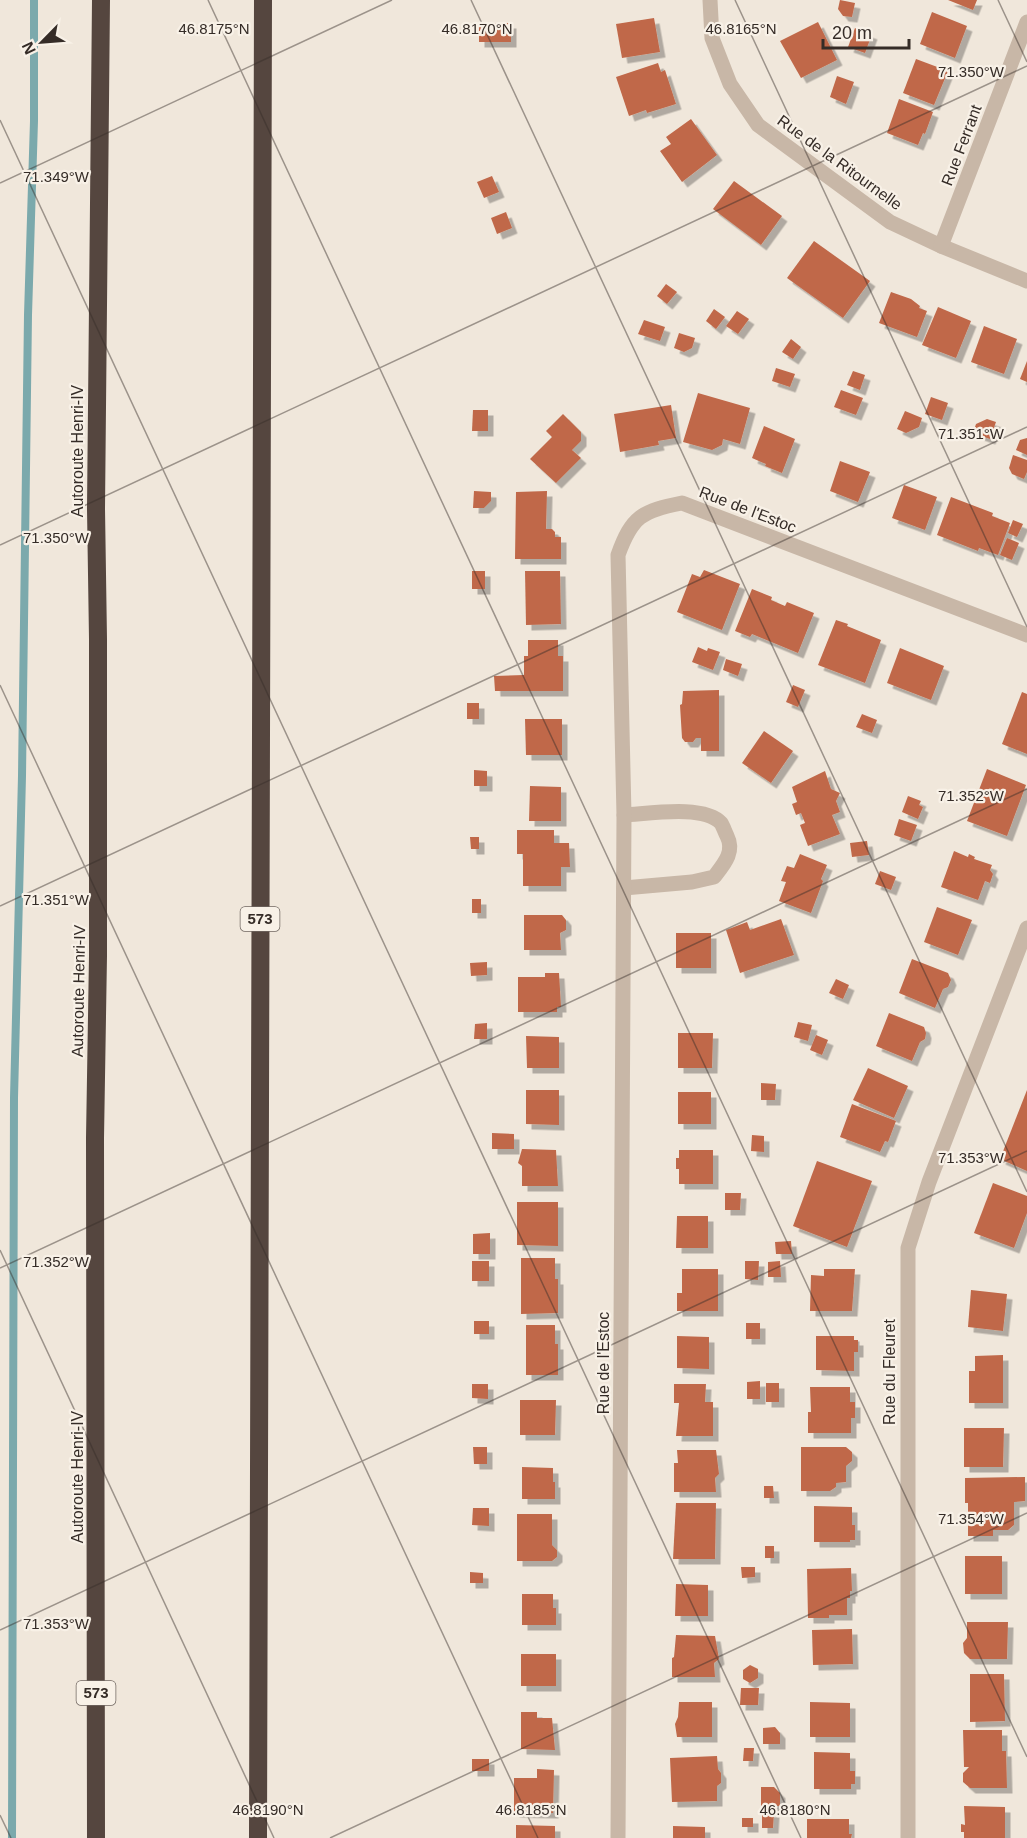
<svg xmlns="http://www.w3.org/2000/svg" width="1027" height="1838" viewBox="0 0 1027 1838" font-family="Helvetica,sans-serif">
<style>
.lines{fill:none;stroke-linecap:round;stroke-linejoin:round}
.stream{stroke:#7ba9ac;stroke-width:8}
.building{fill:#c06849;filter:url(#shadow)}
.minor{stroke:#c8b7a7;stroke-width:15}
.highway{stroke:#55463f;stroke-width:18}
.ticks{fill:none;stroke:#352c27;stroke-width:1.5;stroke-opacity:0.45}
.labels{text-anchor:middle;stroke-width:4.5;stroke-linejoin:round;paint-order:stroke}
.shield{fill:#f8f1e7;stroke:#706761;stroke-width:1.5}
.shield-label{font-size:15px;font-weight:bold;fill:#352c27}
.street-label{font-size:16px;fill:#352c27;stroke:#f8f1e7}
.ticks-label{font-size:15px;text-anchor:middle;fill:#352c27;stroke:#f8f1e7;stroke-width:4.5;stroke-linejoin:round;paint-order:stroke}
</style>
<defs>
<filter id="shadow"><feDropShadow dx="5.5" dy="5.5" stdDeviation="0" flood-color="#0004"/></filter>
</defs>
<rect width="100%" height="100%" fill="#f0e7db"/>
<g class="lines">
<polyline class="stream" points="12,1838 14,1098 22,776 28,315 34,121 34,0"/>
</g>
<g class="building">
<polygon points="840,0 855,3 852,17 843,16 838,9"/>
<polygon points="948,0 977,0 973,10"/>
<polygon points="932,12 967,26 955,58 920,44"/>
<polygon points="654,18 660,52 622,58 616,24"/>
<polygon points="818,22 837,60 801,78 780,41"/>
<rect x="479" y="23" width="32" height="19"/>
<polygon points="855,28 872,34 865,53 848,47"/>
<polygon points="916,59 948,71 934,105 903,93"/>
<polygon points="658,63 661,72 665,70 676,104 647,113 646,110 629,116 616,77"/>
<polygon points="837,76 854,82 846,104 830,97"/>
<polygon points="899,99 933,112 925,134 923,133 918,145 887,133"/>
<polygon points="691,119 717,155 682,182 660,151 671,144 666,137"/>
<polygon points="492,176 499,192 484,198 477,182"/>
<polygon points="734,181 782,216 761,245 713,209"/>
<polygon points="506,212 512,228 497,234 491,218"/>
<polygon points="814,241 870,281 843,318 787,278"/>
<polygon points="666,284 677,292 667,304 657,296"/>
<polygon points="891,292 911,299 920,306 919,308 927,311 917,337 879,323"/>
<polygon points="938,307 971,321 956,358 922,345"/>
<polygon points="714,309 725,317 716,329 706,321"/>
<polygon points="737,311 749,319 738,334 726,326"/>
<polygon points="644,320 665,327 660,341 638,334"/>
<polygon points="984,326 1017,339 1004,374 971,362"/>
<polygon points="679,333 695,338 692,348 684,352 674,348"/>
<polygon points="791,339 801,347 793,359 782,352"/>
<polygon points="1027,361 1027,382 1020,379"/>
<polygon points="776,368 795,374 790,387 772,381"/>
<polygon points="853,371 865,375 860,390 847,385"/>
<polygon points="841,390 863,398 856,415 834,407"/>
<polygon points="698,393 750,408 740,444 723,439 722,445 712,450 683,442"/>
<polygon points="931,397 948,403 942,420 925,414"/>
<polygon points="671,405 676,438 658,441 659,445 620,452 614,414"/>
<polygon points="473,410 488,410 488,431 472,431"/>
<polygon points="905,411 922,418 919,427 906,433 897,429"/>
<polygon points="563,414 581,432 581,441 572,450 581,458 556,483 530,459 552,437 546,431"/>
<polygon points="987,419 996,422 990,439 973,433 976,424"/>
<polygon points="764,426 795,439 782,473 765,466 766,464 752,458"/>
<polygon points="1027,438 1027,455 1016,450 1020,440"/>
<polygon points="1013,455 1027,460 1027,472 1024,479 1012,474 1009,468"/>
<polygon points="840,461 870,472 858,502 830,491"/>
<polygon points="904,485 937,497 925,530 892,518"/>
<polygon points="474,491 491,492 491,501 484,508 473,508"/>
<polygon points="547,491 546,529 552,529 555,532 555,537 561,537 561,559 515,559 516,492"/>
<polygon points="951,497 993,513 992,516 1010,523 998,555 979,548 978,551 937,535"/>
<polygon points="1013,520 1023,524 1017,537 1008,533"/>
<polygon points="1007,538 1019,543 1012,560 1000,555"/>
<polygon points="704,570 740,584 722,630 677,612 692,574 700,577"/>
<rect x="472" y="571" width="13" height="18"/>
<polygon points="525,571 560,571 561,624 526,625"/>
<polygon points="752,589 772,597 771,600 785,606 787,602 814,613 798,653 752,634 750,637 735,631"/>
<polygon points="836,620 848,624 847,626 881,640 865,683 818,665"/>
<polygon points="528,640 558,640 558,656 563,656 563,691 495,691 494,676 524,675 524,656 528,656"/>
<polygon points="698,647 707,651 708,648 720,652 713,670 692,662"/>
<polygon points="900,648 944,666 931,700 887,683"/>
<polygon points="726,659 742,664 738,676 723,670"/>
<polygon points="793,685 805,690 798,707 786,702"/>
<polygon points="719,690 719,751 701,751 701,738 696,738 693,742 685,742 682,738 680,705 682,704 683,691"/>
<polygon points="1022,692 1027,694 1027,754 1002,744"/>
<rect x="467" y="703" width="12" height="16"/>
<polygon points="862,714 877,720 872,733 856,727"/>
<polygon points="525,719 562,719 562,755 526,755"/>
<polygon points="764,731 793,751 771,783 742,763"/>
<polygon points="987,769 1026,785 1007,836 967,821"/>
<polygon points="474,770 487,771 487,786 474,786"/>
<polygon points="825,771 831,789 840,793 836,801 840,812 832,815 840,834 808,846 800,825 805,823 801,813 796,815 792,804 797,802 792,787"/>
<polygon points="530,786 561,787 561,821 529,821"/>
<polygon points="908,796 921,801 919,805 923,807 918,819 902,812"/>
<polygon points="899,819 917,825 911,841 894,835"/>
<polygon points="517,830 554,830 554,843 569,843 570,867 561,867 561,886 523,886 523,854 517,854"/>
<polygon points="470,837 479,837 479,849 471,849"/>
<polygon points="867,841 869,855 852,857 850,843"/>
<polygon points="954,851 968,857 969,854 975,857 974,859 992,865 990,870 993,874 990,883 985,881 978,900 941,887"/>
<polygon points="800,854 827,865 821,879 823,881 811,913 779,901 786,882 781,881 787,866 794,868"/>
<polygon points="880,871 896,877 891,890 875,884"/>
<rect x="472" y="899" width="9" height="14"/>
<polygon points="937,907 972,920 958,955 924,942"/>
<polygon points="524,915 562,915 566,920 566,930 560,933 561,950 524,950"/>
<polygon points="781,919 794,955 740,973 726,930 747,922 750,930"/>
<rect x="676" y="933" width="35" height="35"/>
<polygon points="912,959 948,973 951,980 948,987 943,989 935,1008 899,993"/>
<polygon points="487,962 487,975 471,976 470,963"/>
<polygon points="545,973 559,973 561,1007 557,1007 557,1012 518,1012 518,977 545,977"/>
<polygon points="836,979 849,985 843,999 829,993"/>
<polygon points="889,1013 924,1027 926,1033 925,1039 920,1042 912,1061 876,1046"/>
<polygon points="798,1022 812,1025 808,1041 794,1037"/>
<polygon points="487,1023 487,1039 474,1039 475,1024"/>
<polygon points="678,1033 713,1033 712,1068 678,1068"/>
<polygon points="816,1035 828,1040 822,1055 810,1050"/>
<polygon points="526,1036 559,1037 559,1068 527,1068"/>
<polygon points="868,1068 908,1086 894,1118 853,1100"/>
<polygon points="761,1083 776,1084 775,1100 761,1100"/>
<polygon points="526,1090 559,1090 559,1125 526,1124"/>
<polygon points="1027,1090 1027,1171 1000,1159"/>
<rect x="678" y="1092" width="33" height="32"/>
<polygon points="852,1104 896,1121 888,1142 885,1141 880,1152 840,1137"/>
<polygon points="492,1133 514,1134 514,1149 492,1149"/>
<polygon points="752,1135 764,1136 764,1152 751,1151"/>
<polygon points="522,1149 556,1150 558,1186 522,1186 522,1166 518,1163"/>
<polygon points="679,1150 713,1150 713,1184 679,1184 679,1169 676,1169 676,1158 679,1158"/>
<polygon points="817,1161 872,1181 847,1247 793,1226"/>
<polygon points="993,1183 1027,1196 1027,1213 1014,1248 974,1233"/>
<polygon points="725,1193 741,1193 740,1210 725,1210"/>
<polygon points="517,1202 558,1202 558,1246 517,1245"/>
<polygon points="677,1216 708,1216 708,1248 676,1248"/>
<polygon points="490,1233 490,1254 473,1254 473,1234"/>
<polygon points="791,1241 792,1254 776,1254 775,1242"/>
<polygon points="521,1258 555,1258 555,1279 558,1279 558,1313 521,1314"/>
<rect x="472" y="1261" width="17" height="20"/>
<polygon points="745,1261 759,1261 758,1280 745,1279"/>
<polygon points="780,1261 781,1277 768,1277 768,1262"/>
<polygon points="682,1269 718,1269 718,1311 677,1311 677,1293 682,1293"/>
<polygon points="824,1269 855,1269 852,1311 810,1311 811,1275 824,1276"/>
<polygon points="971,1290 1007,1294 1003,1331 968,1327"/>
<rect x="474" y="1321" width="15" height="13"/>
<rect x="746" y="1323" width="14" height="16"/>
<polygon points="526,1325 555,1325 555,1344 558,1344 558,1375 526,1375"/>
<polygon points="677,1336 709,1337 709,1369 677,1368"/>
<polygon points="816,1336 854,1336 854,1340 858,1340 858,1352 854,1352 854,1371 816,1370"/>
<polygon points="1003,1355 1003,1403 969,1403 969,1371 975,1371 975,1356"/>
<polygon points="760,1381 760,1399 747,1399 747,1382"/>
<rect x="766" y="1383" width="13" height="19"/>
<polygon points="472,1384 488,1384 488,1399 472,1398"/>
<polygon points="674,1384 706,1384 705,1402 713,1402 713,1436 676,1436 679,1403 674,1403"/>
<polygon points="810,1387 850,1387 850,1402 855,1402 855,1418 851,1418 851,1433 808,1433 808,1412 811,1412"/>
<polygon points="520,1400 556,1400 555,1435 520,1435"/>
<polygon points="964,1428 1004,1428 1003,1467 964,1467"/>
<polygon points="473,1447 487,1447 487,1464 474,1464"/>
<polygon points="801,1447 846,1447 852,1452 852,1461 846,1466 846,1482 836,1483 836,1487 830,1491 801,1491"/>
<polygon points="677,1450 716,1450 719,1474 715,1478 716,1492 674,1492 674,1463 678,1463"/>
<polygon points="522,1467 553,1468 553,1482 555,1482 555,1499 522,1499"/>
<polygon points="1025,1477 1025,1501 1014,1502 1014,1525 1008,1530 993,1530 993,1536 968,1536 968,1503 965,1503 965,1478"/>
<polygon points="764,1486 773,1486 774,1498 764,1498"/>
<polygon points="676,1503 716,1503 715,1559 673,1559"/>
<polygon points="814,1506 852,1507 852,1525 855,1525 855,1540 850,1540 850,1542 814,1542"/>
<polygon points="473,1508 489,1508 489,1526 472,1525"/>
<polygon points="517,1514 552,1514 552,1545 557,1550 557,1557 552,1561 517,1561"/>
<rect x="765" y="1546" width="9" height="12"/>
<rect x="965" y="1556" width="37" height="38"/>
<polygon points="741,1567 755,1567 755,1577 742,1578"/>
<polygon points="851,1568 852,1591 850,1591 850,1598 847,1598 847,1615 829,1615 829,1618 808,1618 807,1569"/>
<polygon points="470,1572 483,1573 483,1583 470,1583"/>
<polygon points="676,1584 708,1585 708,1616 675,1616"/>
<polygon points="522,1594 553,1594 553,1608 556,1608 556,1625 522,1625"/>
<polygon points="967,1622 1008,1622 1007,1659 970,1659 964,1653 963,1643 967,1638"/>
<polygon points="852,1629 853,1664 813,1665 812,1630"/>
<polygon points="676,1635 715,1636 719,1659 714,1663 715,1677 672,1677 672,1658 674,1657"/>
<rect x="521" y="1654" width="35" height="32"/>
<polygon points="750,1665 758,1669 758,1678 750,1683 743,1679 743,1670"/>
<polygon points="970,1674 1004,1674 1005,1721 970,1722"/>
<polygon points="741,1688 759,1688 758,1705 740,1705"/>
<polygon points="679,1702 712,1702 712,1737 677,1737 675,1724 678,1717"/>
<polygon points="810,1702 850,1703 850,1737 810,1737"/>
<polygon points="521,1712 537,1712 537,1718 552,1718 555,1750 521,1749"/>
<polygon points="775,1727 780,1733 780,1744 763,1744 763,1728"/>
<polygon points="963,1730 1002,1730 1002,1751 1006,1751 1007,1788 970,1788 963,1782 963,1773 969,1767 964,1767"/>
<polygon points="744,1748 754,1748 753,1761 743,1761"/>
<polygon points="814,1752 850,1753 850,1771 855,1771 855,1784 851,1784 851,1789 814,1789"/>
<polygon points="717,1756 718,1769 721,1773 721,1783 717,1786 717,1801 672,1802 670,1758"/>
<rect x="472" y="1759" width="17" height="12"/>
<polygon points="537,1769 554,1770 553,1813 514,1812 514,1778 537,1778"/>
<polygon points="761,1787 774,1787 780,1793 780,1806 761,1806"/>
<polygon points="964,1806 1005,1807 1005,1838 964,1838 964,1832 961,1832 961,1824 965,1825"/>
<polygon points="762,1811 774,1812 773,1828 762,1828"/>
<rect x="742" y="1818" width="11" height="9"/>
<polygon points="807,1819 849,1819 849,1834 852,1834 851,1838 807,1838"/>
<polygon points="516,1825 555,1826 555,1838 516,1838"/>
<polygon points="673,1826 705,1827 705,1838 673,1838"/>
</g>
<g class="lines">
<g class="minor">
<polyline points="710,0 712,38 730,84 758,125 890,222 941,246 1027,281"/>
<polyline points="941,246 1027,22"/>
<path d="M624,888L692,882L714,877C724,864 735,852 727,836C725,832 723,826 721,823C704,804 647,814 624,815"/>
<path d="M618,1838L624,815L618,555C632,516 642,511 682,503L1027,635"/>
<polyline points="908,1838 908,1248 929,1182 1027,928"/>
</g>
<g class="highway">
<polyline points="96,1838 95,1138 98,956 98,639 96,509 101,0"/>
<polyline points="258,1838 263,0"/>
</g>
</g>
<path class="ticks" d="M208,0L1027,1757M471,0L1027,1192M735,0L1027,627M998,0L1027,62M0,120L801,1838M0,183L392,0M0,545L1027,66M0,685L538,1838M0,906L1027,427M0,1250L274,1838M0,1268L1027,789M0,1630L1027,1151M0,1815L11,1838M330,1838L1027,1513"/>
<g class="labels">
<g class="shield">
<rect x="240.5" y="907" width="39" height="24" rx="4.5"/>
<rect x="76.5" y="1681" width="39" height="24" rx="4.5"/>
</g>
<g class="shield-label">
<text x="260" y="924">573</text>
<text x="96" y="1698">573</text>
</g>
<g class="street-label">
<text transform="translate(961 145) rotate(-69)" y="6">Rue Ferrant</text>
<text transform="translate(840 162) rotate(36)" y="6">Rue de la Ritournelle</text>
<text transform="translate(77 451) rotate(-90)" y="6">Autoroute Henri-IV</text>
<text transform="translate(748 509) rotate(21)" y="6">Rue de l'Estoc</text>
<text transform="translate(78 991) rotate(-89)" y="6">Autoroute Henri-IV</text>
<text transform="translate(603 1363) rotate(-90)" y="6">Rue de l'Estoc</text>
<text transform="translate(889 1372) rotate(-90)" y="6">Rue du Fleuret</text>
<text transform="translate(77 1477) rotate(-90)" y="6">Autoroute Henri-IV</text>
</g>
</g>
<g class="ticks-label">
<text x="214" y="34">46.8175°N</text>
<text x="477" y="34">46.8170°N</text>
<text x="741" y="34">46.8165°N</text>
<text x="971" y="77">71.350°W</text>
<text x="56" y="182">71.349°W</text>
<text x="971" y="439">71.351°W</text>
<text x="56" y="543">71.350°W</text>
<text x="971" y="801">71.352°W</text>
<text x="56" y="905">71.351°W</text>
<text x="971" y="1163">71.353°W</text>
<text x="56" y="1267">71.352°W</text>
<text x="971" y="1524">71.354°W</text>
<text x="56" y="1629">71.353°W</text>
<text x="268" y="1815">46.8190°N</text>
<text x="531" y="1815">46.8185°N</text>
<text x="795" y="1815">46.8180°N</text>
</g>
<g transform="translate(42 42) rotate(245)" stroke="#f8f1e7" stroke-width="4.5" paint-order="stroke">
<path d="M0-4.5L10 22L0 15L-10 22Z" fill="#352c27"/>
<text y="-9" font-size="16" font-weight="bold" text-anchor="middle" fill="#352c27">N</text>
</g>
<path d="M823 39v9h86v-9" fill="none" stroke="#352c27" stroke-width="3"/>
<text x="832" y="39" font-size="18" fill="#352c27" stroke="#f8f1e7" stroke-width="4.5" paint-order="stroke">20 m</text>
</svg>
